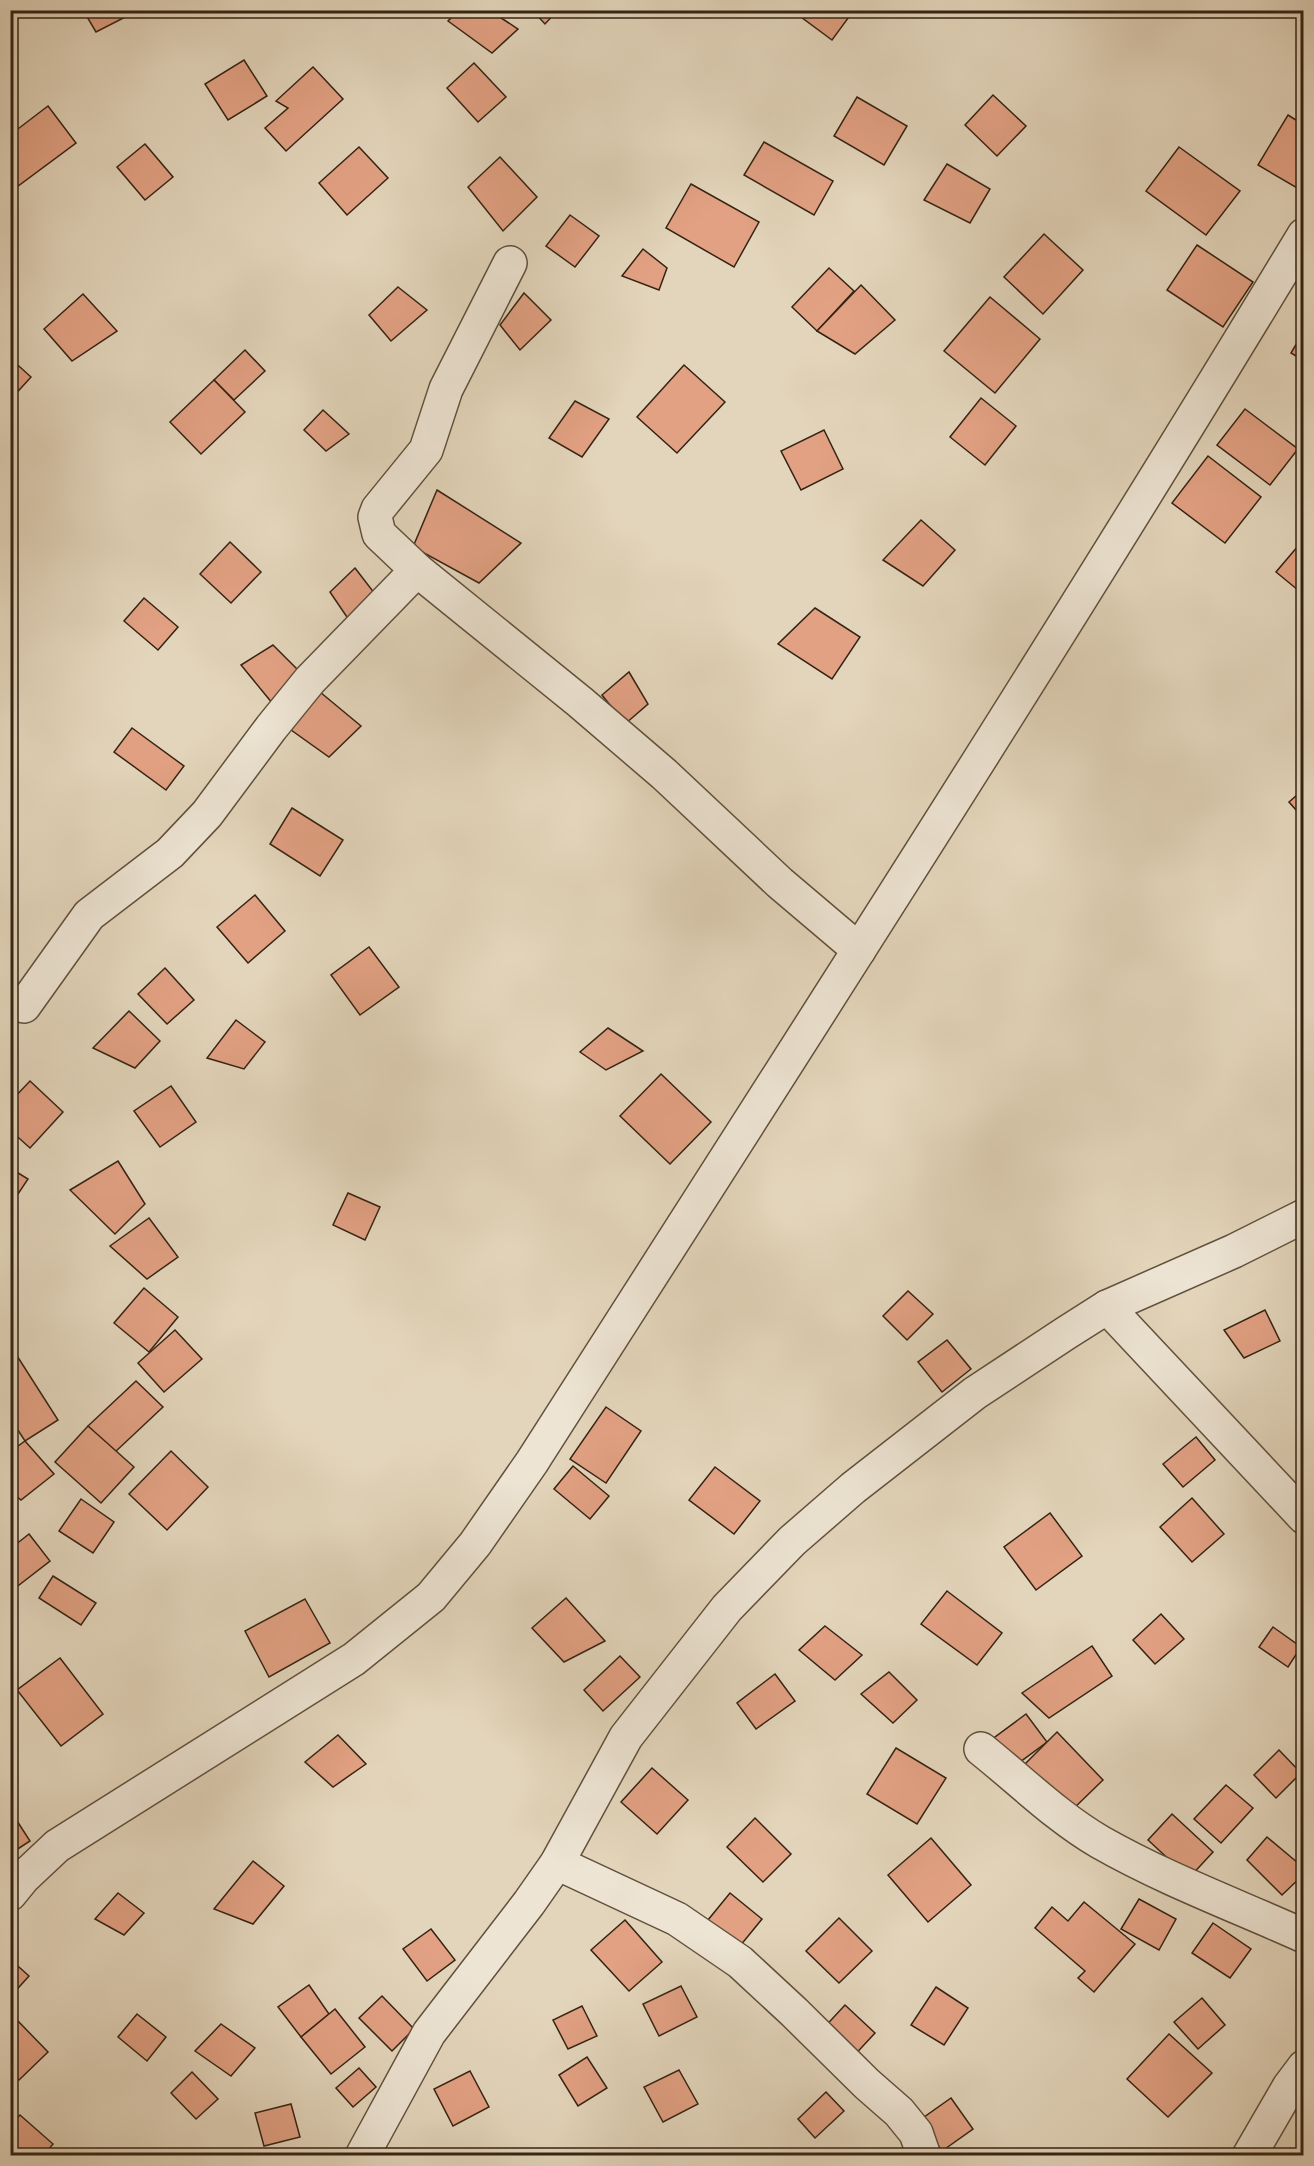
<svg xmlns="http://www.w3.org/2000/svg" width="1314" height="2166" viewBox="0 0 1314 2166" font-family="'Sorts Mill Goudy',serif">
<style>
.building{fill:#e2a183;stroke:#352313;stroke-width:1.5}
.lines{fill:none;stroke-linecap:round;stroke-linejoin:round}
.minor-casing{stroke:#60503d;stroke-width:36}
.minor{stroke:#ede4d3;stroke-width:33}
</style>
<rect width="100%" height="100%" fill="#e3d5bb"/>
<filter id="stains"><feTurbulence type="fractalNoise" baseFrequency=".00333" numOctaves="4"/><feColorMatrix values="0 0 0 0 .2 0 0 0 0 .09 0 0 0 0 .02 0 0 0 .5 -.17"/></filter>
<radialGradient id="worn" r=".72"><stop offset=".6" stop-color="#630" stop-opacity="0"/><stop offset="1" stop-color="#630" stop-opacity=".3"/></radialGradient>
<g class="building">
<polygon points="83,10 139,10 96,32"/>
<polygon points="459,10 489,10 518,29 492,53 448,21"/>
<polygon points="532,10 558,10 545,24"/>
<polygon points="800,10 854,10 832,40 797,14"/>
<polygon points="244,60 267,96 228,120 205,84"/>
<polygon points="474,63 506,97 478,122 447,88"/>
<polygon points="313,67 343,99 286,151 265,128 288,108 276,101"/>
<polygon points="993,95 1026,126 997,156 965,125"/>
<polygon points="857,97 907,126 884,165 834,136"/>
<polygon points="48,106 76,143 10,192 10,135"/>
<polygon points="1288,115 1304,125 1304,192 1258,165"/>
<polygon points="764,142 833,181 814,215 744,175"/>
<polygon points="145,144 173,177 145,200 117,167"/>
<polygon points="359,147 388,178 347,215 319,183"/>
<polygon points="1179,147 1240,191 1206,235 1146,191"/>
<polygon points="500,157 537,197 503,231 468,187"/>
<polygon points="947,164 990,189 970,223 924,200"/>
<polygon points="691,184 759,222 734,267 666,228"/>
<polygon points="570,215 599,236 575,267 546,246"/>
<polygon points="1044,234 1083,270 1043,314 1004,277"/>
<polygon points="1197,245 1253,282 1223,327 1167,290"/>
<polygon points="643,249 667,268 659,290 622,276"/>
<polygon points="829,268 854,291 817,331 792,307"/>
<polygon points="861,285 895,320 855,354 817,331"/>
<polygon points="398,287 427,310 391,341 369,315"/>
<polygon points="524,293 551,320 520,350 500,325"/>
<polygon points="83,294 117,331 72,361 44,329"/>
<polygon points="990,297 1040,339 995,393 944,351"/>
<polygon points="1304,331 1304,361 1291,353"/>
<polygon points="245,350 265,371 234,400 214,380"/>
<polygon points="10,358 31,377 10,400"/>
<polygon points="684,365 725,402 677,453 637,417"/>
<polygon points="214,380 245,412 201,454 170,422"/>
<polygon points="981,398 1016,426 985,465 950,437"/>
<polygon points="575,401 609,419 582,457 549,438"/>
<polygon points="1245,409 1298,449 1270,485 1217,445"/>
<polygon points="323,410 349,434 326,451 304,430"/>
<polygon points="824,430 843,469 801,490 781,451"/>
<polygon points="1208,456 1261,497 1225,543 1172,503"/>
<polygon points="437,490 521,543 479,583 413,547"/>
<polygon points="921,520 955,550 923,586 883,560"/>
<polygon points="1304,539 1304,595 1276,572"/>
<polygon points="230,542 261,572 231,603 200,574"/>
<polygon points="355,568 382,603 351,623 330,592"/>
<polygon points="144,598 178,627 158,650 124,621"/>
<polygon points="815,608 860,637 832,679 778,644"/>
<polygon points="273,645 301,673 273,704 241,665"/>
<polygon points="629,672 648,704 625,724 602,695"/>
<polygon points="320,692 361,726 329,757 284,725"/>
<polygon points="132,728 184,766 166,790 114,752"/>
<polygon points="1304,789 1304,819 1289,802"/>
<polygon points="292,808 343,840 320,876 270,844"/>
<polygon points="255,895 285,931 248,963 217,927"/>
<polygon points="369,947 399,987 360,1015 331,975"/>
<polygon points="165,968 194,1000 167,1024 138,994"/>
<polygon points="129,1011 160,1041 135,1068 93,1048"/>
<polygon points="236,1020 265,1042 244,1069 207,1058"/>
<polygon points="608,1028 643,1051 606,1070 580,1052"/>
<polygon points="661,1074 711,1122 670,1164 620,1116"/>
<polygon points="30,1081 63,1112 30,1148 10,1130 10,1102"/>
<polygon points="171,1086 196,1122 160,1147 134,1111"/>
<polygon points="118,1161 145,1204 115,1234 70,1190"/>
<polygon points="10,1168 28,1179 10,1206"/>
<polygon points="348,1193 380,1207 365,1240 333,1225"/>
<polygon points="149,1218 178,1257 147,1279 110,1246"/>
<polygon points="144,1288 178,1317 149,1352 114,1323"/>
<polygon points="908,1291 933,1314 907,1340 883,1316"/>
<polygon points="1265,1310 1280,1341 1244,1358 1224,1330"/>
<polygon points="175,1330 202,1359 164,1392 138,1363"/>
<polygon points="947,1340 971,1369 942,1392 918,1362"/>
<polygon points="12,1348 58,1420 25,1441 10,1418 10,1349"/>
<polygon points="136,1381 163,1407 114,1453 88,1426"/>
<polygon points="606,1407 641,1431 606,1483 570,1459"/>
<polygon points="88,1426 134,1467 101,1503 55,1462"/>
<polygon points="1196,1437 1215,1460 1183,1487 1163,1464"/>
<polygon points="25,1441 54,1474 21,1500 10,1491 10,1452"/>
<polygon points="171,1451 208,1487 167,1530 129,1494"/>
<polygon points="573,1466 609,1496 590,1519 554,1489"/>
<polygon points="715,1467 760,1501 734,1534 689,1500"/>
<polygon points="1192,1498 1224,1534 1192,1562 1160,1527"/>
<polygon points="81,1499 114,1522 93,1553 59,1531"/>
<polygon points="1050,1513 1082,1556 1036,1590 1004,1547"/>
<polygon points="29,1534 50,1561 10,1592 10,1549"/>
<polygon points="53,1576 96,1603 81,1625 39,1598"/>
<polygon points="947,1591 1002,1633 977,1665 921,1624"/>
<polygon points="566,1598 605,1641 564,1662 532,1628"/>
<polygon points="305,1599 330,1643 269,1677 245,1631"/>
<polygon points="1161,1614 1184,1639 1155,1664 1133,1640"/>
<polygon points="825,1626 862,1655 835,1680 799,1650"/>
<polygon points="1273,1627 1301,1647 1288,1667 1259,1647"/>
<polygon points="1092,1646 1112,1676 1049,1718 1022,1693"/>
<polygon points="620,1656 640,1677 603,1711 584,1690"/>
<polygon points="60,1658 103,1714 61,1746 17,1690"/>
<polygon points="889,1672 917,1700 893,1723 861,1694"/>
<polygon points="775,1674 795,1701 756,1729 737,1703"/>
<polygon points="1026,1714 1047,1742 1012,1768 991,1740"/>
<polygon points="1057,1732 1103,1780 1069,1813 1023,1766"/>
<polygon points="338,1735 366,1764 333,1787 305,1762"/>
<polygon points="896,1748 946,1778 917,1824 867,1794"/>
<polygon points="1279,1750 1301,1773 1276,1798 1254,1775"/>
<polygon points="652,1768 688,1800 657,1834 621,1802"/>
<polygon points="1226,1785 1253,1808 1221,1843 1194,1819"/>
<polygon points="10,1810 30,1841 10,1854"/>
<polygon points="1172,1814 1213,1852 1189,1878 1148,1840"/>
<polygon points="755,1818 791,1854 763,1882 727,1847"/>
<polygon points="1267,1837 1304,1868 1304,1874 1282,1895 1247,1860"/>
<polygon points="931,1838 971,1885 928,1922 888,1875"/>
<polygon points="253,1861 284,1886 253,1924 214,1909"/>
<polygon points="118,1893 144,1913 124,1935 95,1919"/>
<polygon points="730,1893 762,1919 740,1946 708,1920"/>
<polygon points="1139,1899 1176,1919 1159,1950 1121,1929"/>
<polygon points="1084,1902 1135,1944 1094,1992 1078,1978 1085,1971 1035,1928 1052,1907 1068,1921"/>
<polygon points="839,1918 872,1951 839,1983 806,1951"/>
<polygon points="625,1920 662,1962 629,1991 591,1950"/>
<polygon points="1213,1923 1251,1949 1230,1978 1192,1953"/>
<polygon points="431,1929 455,1960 427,1981 403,1949"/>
<polygon points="10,1959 29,1976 10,1997"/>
<polygon points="309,1985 329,2014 301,2037 278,2007"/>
<polygon points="681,1986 697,2017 659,2036 643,2004"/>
<polygon points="936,1987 968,2008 944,2045 911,2025"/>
<polygon points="382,1996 414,2029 392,2051 359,2018"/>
<polygon points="1202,1998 1225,2025 1198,2049 1174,2022"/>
<polygon points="845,2005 875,2033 850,2060 820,2032"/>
<polygon points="582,2006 597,2036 568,2049 553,2020"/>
<polygon points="335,2009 365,2047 331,2074 301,2037"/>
<polygon points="137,2014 166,2037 147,2061 118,2037"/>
<polygon points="18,2021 48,2052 19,2080 10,2072 10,2028"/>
<polygon points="221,2024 255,2048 231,2076 195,2051"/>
<polygon points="1169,2034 1212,2073 1168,2117 1127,2079"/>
<polygon points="587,2057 607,2088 578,2106 559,2075"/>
<polygon points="359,2068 376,2087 353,2107 336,2088"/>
<polygon points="679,2070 698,2104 663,2122 644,2087"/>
<polygon points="470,2071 489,2107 453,2126 434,2089"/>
<polygon points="192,2072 218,2099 196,2119 171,2093"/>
<polygon points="826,2092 844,2111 815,2138 798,2119"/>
<polygon points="951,2098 973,2129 942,2151 920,2120"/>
<polygon points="291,2104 300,2137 264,2146 255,2113"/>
<polygon points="20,2115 53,2144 43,2156 10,2156 10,2126"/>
</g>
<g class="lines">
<defs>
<g id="minor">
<polyline points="510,263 446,389 426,450 378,509 375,517 379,534 417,570 580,702 664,774 780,883 859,950"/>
<polyline points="24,1006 89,915 170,853 207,814 271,728 310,680 417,570"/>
<polyline points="1107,1307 1304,1517"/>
<path d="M981,1749C1020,1780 1057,1817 1100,1842C1165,1879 1235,1905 1304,1936"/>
<polyline points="557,1863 677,1919 740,1962 794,2012 867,2084 899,2112 916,2133 924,2156"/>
<path d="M10,1894L23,1878L57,1846L354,1659L431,1597L475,1544L532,1462C792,1055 1054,649 1304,235"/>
<polyline points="362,2156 429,2033 529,1903 557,1863 626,1737 727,1608 792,1541 853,1488 975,1393 1066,1333 1107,1307 1234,1251 1304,1216"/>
<polyline points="1249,2156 1289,2087 1304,2067"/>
</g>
</defs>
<use href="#minor" class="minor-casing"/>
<use href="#minor" class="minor"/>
</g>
<rect width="1314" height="2166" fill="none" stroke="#e3d5bb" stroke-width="36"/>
<rect x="12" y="12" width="1290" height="2142" fill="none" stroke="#352313" stroke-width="3"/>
<rect x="18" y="18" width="1278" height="2130" fill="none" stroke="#352313" stroke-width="1.5"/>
<rect width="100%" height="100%" filter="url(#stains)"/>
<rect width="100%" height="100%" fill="url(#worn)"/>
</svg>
